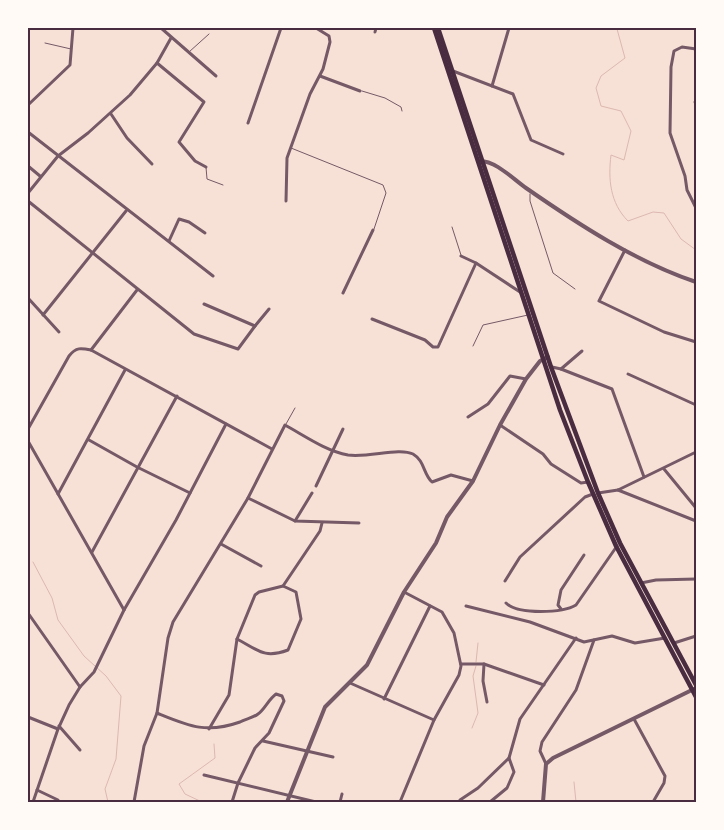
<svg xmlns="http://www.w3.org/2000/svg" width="724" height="830" viewBox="0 0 724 830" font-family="'Roboto Condensed',sans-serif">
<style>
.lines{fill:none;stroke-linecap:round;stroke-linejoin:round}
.stream{stroke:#dcb8b0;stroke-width:1}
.service{stroke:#755966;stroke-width:1}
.minor{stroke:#755966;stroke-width:3}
.tertiary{stroke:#755966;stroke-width:4}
.primary{stroke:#4a2c40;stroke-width:4.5}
.neatline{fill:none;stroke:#4a2c40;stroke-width:2}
</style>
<rect width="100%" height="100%" fill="#f7e1d7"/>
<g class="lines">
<g class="stream">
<path d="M633,28L617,29L625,58L601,76L596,88L601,106L621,111L631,131L624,160L611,155C608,179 610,203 628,221L653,212L664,213L681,239L696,250"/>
<polyline points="33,562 52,598 58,620 84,656 106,676 121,696 116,759 105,789 108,802"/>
<polyline points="476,662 478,643"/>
<polyline points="472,728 478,713 473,676 476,666"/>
<polyline points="574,782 576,802"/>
<polyline points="202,802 185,794 179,784 215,758 214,744"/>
</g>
<g class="service">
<polyline points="45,43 71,49"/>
<polyline points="189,52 209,34"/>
<polyline points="362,91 385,98 401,107 402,111"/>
<polyline points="291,148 383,185 386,193 374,229"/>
<polyline points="206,167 207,179 223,185"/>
<polyline points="530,194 530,201 553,273 575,289"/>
<polyline points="452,227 461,255"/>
<polyline points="473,346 483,325 528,315"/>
<polyline points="286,424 295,408"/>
</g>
<g class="minor">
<polyline points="161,28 216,76"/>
<polyline points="375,32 376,28"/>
<polyline points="696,49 682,47 674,51 671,67 670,133 685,176 687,190 696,208"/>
<polyline points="157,63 204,102 179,142 195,161 206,167"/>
<polyline points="453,71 513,94 531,140 563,154"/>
<polyline points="320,76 360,91"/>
<polyline points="492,86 509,28"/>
<polyline points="695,102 696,102"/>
<polyline points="28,105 70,65 73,28"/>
<polyline points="111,114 127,138 152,164"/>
<polyline points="248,123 281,28"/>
<polyline points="28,132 213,276"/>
<polyline points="28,166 40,176"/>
<polyline points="28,193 58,156 88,133 130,95 157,63 171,38"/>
<polyline points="28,201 194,334 238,349 255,326 204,304"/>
<polyline points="286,201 287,158 310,94 323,69 330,42 329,36 316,28"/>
<polyline points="169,241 179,219 189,222 205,233"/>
<polyline points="625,250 599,301 664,332 696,342"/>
<polyline points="461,256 476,263 520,292"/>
<polyline points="343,293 373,230"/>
<polyline points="28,298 59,332"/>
<polyline points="43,315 126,211"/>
<polyline points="372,319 425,340 433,347 438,347 476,263"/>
<polyline points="255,326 269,309"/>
<polyline points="91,350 137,290"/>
<polyline points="552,367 561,369 582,351"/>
<polyline points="561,369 612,389 644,477"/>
<polyline points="628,374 696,405"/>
<polyline points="468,417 488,404 510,376 526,379"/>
<polyline points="500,425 543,454 551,464 581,483 588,482"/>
<path d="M28,429L69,356C76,347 81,348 91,350L272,449"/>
<polyline points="89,440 137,467 190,493"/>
<polyline points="28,441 124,610"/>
<polyline points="664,469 696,508"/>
<polyline points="316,486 343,429"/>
<polyline points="618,490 696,521"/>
<polyline points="598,493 618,490 696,452"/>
<polyline points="58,494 125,370"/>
<polyline points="248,498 295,521 359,523"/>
<polyline points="295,521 312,493"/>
<polyline points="221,544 261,566"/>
<polyline points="92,552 177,396"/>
<polyline points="505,581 520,557 585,497 593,494"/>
<polyline points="641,583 656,580 696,579"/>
<path d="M506,603C518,615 563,613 576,605L617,546"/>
<polyline points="466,606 530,622 584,642 612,636 635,643 665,638"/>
<polyline points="561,609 558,605 561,590 584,555"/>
<polyline points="28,613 80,687"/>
<path d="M237,639C258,650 264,659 288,650L301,619L296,592L283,586"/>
<polyline points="674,643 696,636"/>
<polyline points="461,664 484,664 544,685"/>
<polyline points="484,664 483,681 487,702"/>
<polyline points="350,683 434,720"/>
<polyline points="384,699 430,606"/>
<path d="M157,713C189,726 206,734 240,722C245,719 253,718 258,714C265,709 268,700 276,694L282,696L284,701L269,733L255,748L238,783L232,802"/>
<polyline points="28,717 58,729"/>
<polyline points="634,719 665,776 664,783 653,802"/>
<polyline points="59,726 80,750"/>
<polyline points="209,729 229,695 237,639 255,595 259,592 283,586 320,531 322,523"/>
<polyline points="263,741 333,757"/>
<polyline points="509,758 520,719 576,638"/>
<polyline points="546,764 540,751 542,742 576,690 594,640"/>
<polyline points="204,775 316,802"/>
<polyline points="37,790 58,800"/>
<polyline points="33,802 58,729 69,705 80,687 94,672 124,610 176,520 226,424"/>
<path d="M134,802L144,746L157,713L168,638L173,622L248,498L285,425C305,436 326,451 348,455C369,458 399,447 413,454C425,461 423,474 432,482L451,475L473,481"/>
<polyline points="340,802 342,794"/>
<polyline points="400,802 434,720 459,675 461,666 454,633 442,612 404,592"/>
<polyline points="462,802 460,800 478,788 509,758 514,772 507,788 490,802"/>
</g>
<g class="tertiary">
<path d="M480,161C496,161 513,179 526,188C578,224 636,262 696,282"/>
<polyline points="287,802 325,707 367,665 404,592 436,543 447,517 473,481 500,425 526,379 540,361 548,357"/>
<polyline points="543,802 546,764 553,758 696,688"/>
</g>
<g class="primary">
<polyline points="434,28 560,410 588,482 616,546 696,697"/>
<polyline points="438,28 551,367 598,493 620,543 696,685"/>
</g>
</g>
<rect width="724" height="830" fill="none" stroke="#fffaf5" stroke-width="58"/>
<rect x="29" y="29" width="666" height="772" class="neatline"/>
</svg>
